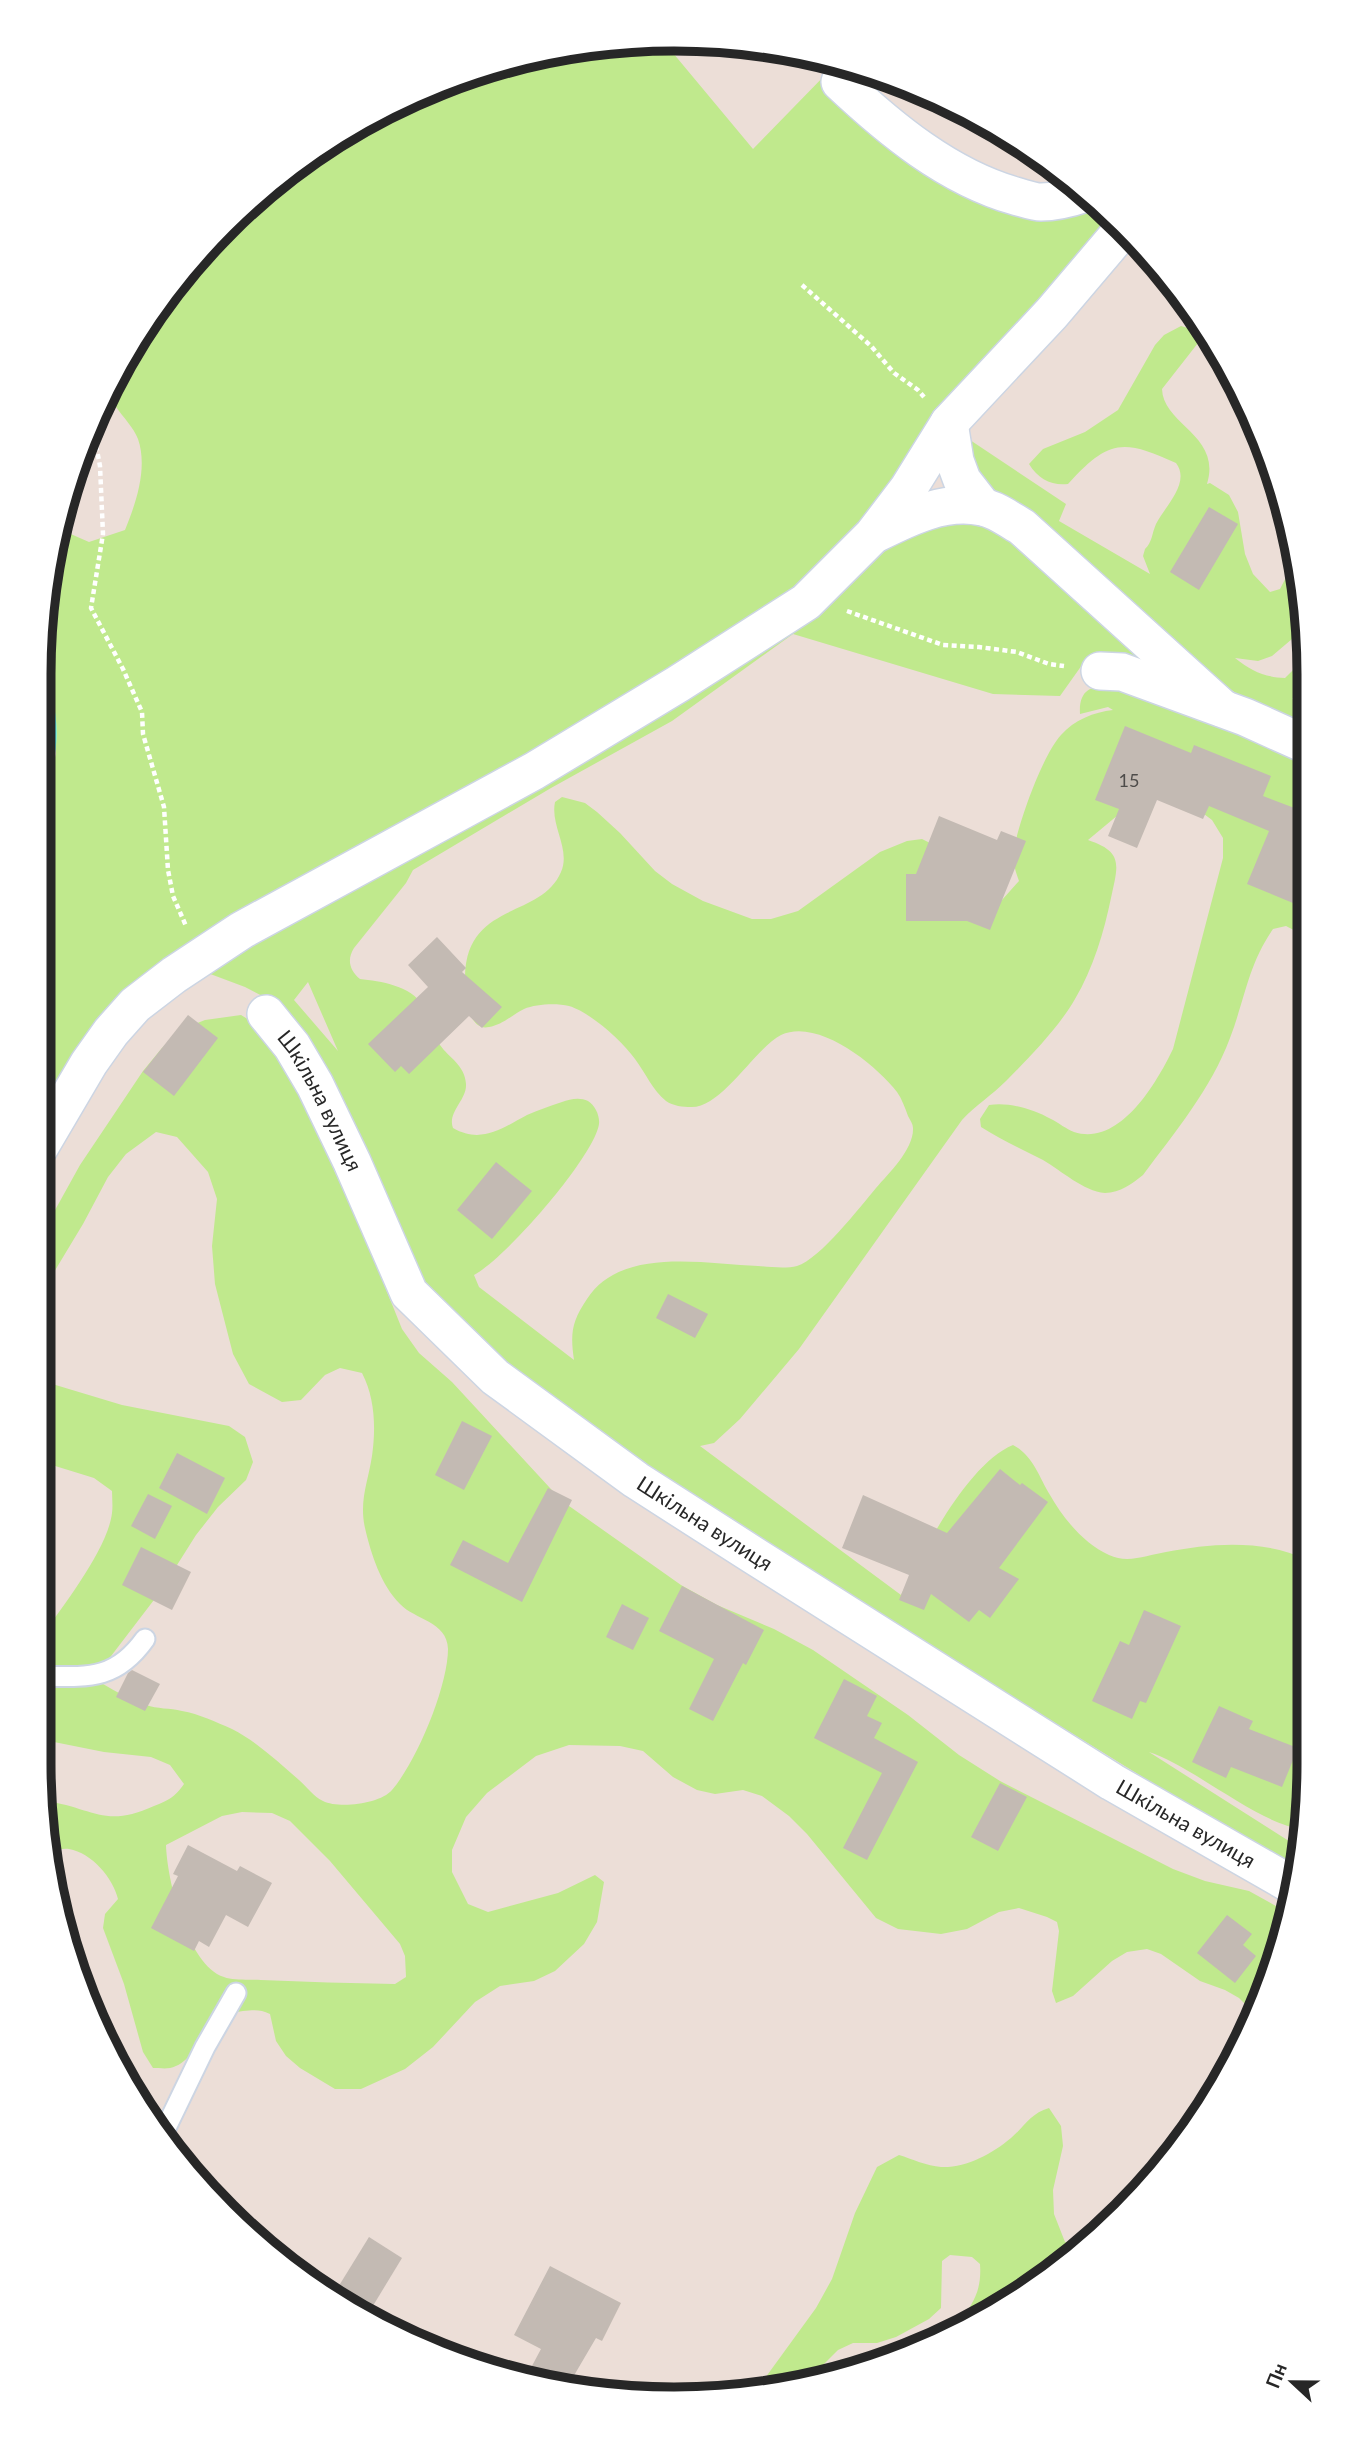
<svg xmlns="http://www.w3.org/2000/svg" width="1348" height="2438" viewBox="0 0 1348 2438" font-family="Lato,sans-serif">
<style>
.green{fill:#c0e98d;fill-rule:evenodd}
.water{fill:#5ef2fa}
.building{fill:#c3bab3}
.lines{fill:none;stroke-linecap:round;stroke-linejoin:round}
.service-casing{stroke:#ccd5e3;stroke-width:23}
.minor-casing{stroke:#ccd5e3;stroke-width:40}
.path{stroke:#fff;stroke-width:4.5;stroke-dasharray:5 3.5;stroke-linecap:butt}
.service{stroke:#fff;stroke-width:19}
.minor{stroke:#fff;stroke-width:37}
.labels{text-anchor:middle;stroke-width:7;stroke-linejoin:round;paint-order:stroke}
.number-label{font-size:18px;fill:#4e4c4a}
.street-label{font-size:21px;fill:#272727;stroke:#fff}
.rim{fill:none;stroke:#272727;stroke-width:9}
</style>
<rect width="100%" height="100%" fill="#ecded7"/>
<g class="green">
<path d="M633,40L663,41L753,149L829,71L930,160L1091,200L1123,224L899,484L810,578L719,649L204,946L39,1141L40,789L50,774L56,754L53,706L48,680L40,664V633L57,528L89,542L125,530C136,503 148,468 138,439C134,428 123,417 116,407L100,412L124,356L151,318L157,327L173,287L196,255L287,170L393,104L510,60Z"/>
<path d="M1181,326L1198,331L1200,335L1198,343L1162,389C1163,425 1222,435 1207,484L1210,483L1229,495L1238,512L1245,554L1253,574L1270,592L1280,589L1296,558L1304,591L1302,624L1292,639L1272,656L1258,661L1235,658C1251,671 1264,677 1285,678L1295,668L1304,648L1305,729L1256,709L983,496L964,436L1066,504L1059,521L1150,574L1143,556L1145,549C1152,543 1152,533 1156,524C1165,506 1191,483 1176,463C1122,438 1108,440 1068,484C1052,486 1038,479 1029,464L1043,449L1085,432L1118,410L1155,345L1164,335Z"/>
<path d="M956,513L1011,532L1154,656L1098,660L1082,665L1060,696L993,694L793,634L672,721L551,788L413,870L406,883L354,948C347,959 349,970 360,979C380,981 412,986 422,1005C428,1018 432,1033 440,1045C449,1058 465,1065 466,1084C467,1100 447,1112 453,1128C481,1144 501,1129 527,1115C538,1110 550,1106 562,1102C570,1099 580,1097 588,1101C595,1105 600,1116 599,1124C594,1157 505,1259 474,1275L479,1287L574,1360C570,1333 572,1321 587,1299C621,1246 705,1264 758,1266C770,1267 786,1269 797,1266C820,1259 860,1207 876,1188C889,1173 914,1149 913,1128C913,1124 910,1120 908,1116C905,1108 902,1099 897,1092C875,1064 818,1018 781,1035C755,1048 722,1108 691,1107C683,1107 673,1106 666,1101C653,1091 645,1072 635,1059C622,1041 590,1012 569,1006C556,1003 536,1004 524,1009C512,1015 502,1025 489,1027C467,1032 464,991 465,976C467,901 541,919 561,872C571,849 550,826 555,802L562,797L585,803L597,812L620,833L655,871L672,884L703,901L752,919H771L798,911L880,852L907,841L922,839L938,847L994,909L1019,881C1015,870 1012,861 1014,849C1019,822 1042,756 1061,735C1074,720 1094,712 1113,710L1108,707L1080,714C1078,681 1103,685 1127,687L1305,755V936L1286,926L1273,929C1248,965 1245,999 1230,1038C1211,1089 1175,1132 1143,1175C1133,1183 1120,1193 1105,1193C1083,1191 1062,1171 1043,1160C1022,1149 1001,1140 981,1127L980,1119L989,1105C1010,1102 1033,1109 1051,1119C1059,1123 1066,1129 1074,1132C1120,1147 1157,1082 1173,1049L1223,858V838L1212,820L1200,811L1157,799L1118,815L1088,840C1124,852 1118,865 1111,898C1104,932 1093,969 1075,999C1059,1027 1029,1058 1006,1081C992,1095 976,1105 962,1120L799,1349L740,1419L714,1443L700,1446L901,1595C923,1552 967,1464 1013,1445C1033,1455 1039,1477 1050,1495C1063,1518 1084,1544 1109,1555C1128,1564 1147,1555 1166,1552C1212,1543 1264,1539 1307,1560L1308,1805L1304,1828C1268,1831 1190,1764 1149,1752L1292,1843L1300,1845L1296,1867L1267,1854L611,1448L494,1356L417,1277L280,1005L245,987L205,972L883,544ZM308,982L338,1051L294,1000Z"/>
<path d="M241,1015L262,1028L305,1106L371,1252L402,1329L419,1353L452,1382L562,1501L681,1585L717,1605L774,1629L813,1650L908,1715L959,1755L1000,1781L1173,1869L1205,1881L1249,1891L1276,1906L1286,1916L1276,1968L1255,2014L1239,1998L1225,1990L1200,1981L1161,1954L1147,1949L1127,1952L1112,1961L1073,1996L1056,2003L1052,1991L1059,1931L1057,1922L1047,1917L1019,1908L999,1912L967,1929L941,1934L898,1929L876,1918L807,1834L789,1816L762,1796L743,1790L715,1794L697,1790L673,1777L643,1751L620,1746L569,1745L536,1756L487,1793L466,1817L452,1850V1872L468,1904L488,1912L558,1893L595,1875L604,1882L597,1922L584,1944L555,1971L534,1981L500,1986L475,2002L433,2047L405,2069L361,2089H335L300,2068L286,2056L276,2041L270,2014C260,2009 254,2010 243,2011C205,2015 199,2062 170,2068C165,2069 158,2068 153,2068L143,2052L124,1984L103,1928L105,1914L118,1899C113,1878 92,1853 69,1849C64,1848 58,1850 53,1850L45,1801C92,1807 104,1829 154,1806C169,1800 174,1798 184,1784L170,1765L151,1757L104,1752L39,1739V1637L43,1634C64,1605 108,1548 112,1513C113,1506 112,1498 112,1491L94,1478L39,1461V1380L122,1405L229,1426L245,1437L253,1462L246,1480L218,1507L196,1535L160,1592L105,1664L103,1684C117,1692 130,1700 146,1705C157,1709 170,1708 182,1711C199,1714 216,1722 232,1729C256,1741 278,1762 299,1780C306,1786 314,1797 323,1801C339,1809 380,1804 392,1790C417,1761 448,1686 448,1649C447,1621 415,1620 400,1604C381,1585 371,1554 365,1528C359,1501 368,1482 372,1456C376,1428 375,1398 362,1373L340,1368L325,1375L301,1400L282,1402L249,1384L233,1354L215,1284L212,1246L217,1199L208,1172L177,1137L156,1132L126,1154L108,1177L83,1224L39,1297V1239L80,1165L143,1071L162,1048L185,1028L205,1020ZM242,1812L272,1813L290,1821L330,1861L400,1944L405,1956L406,1977L395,1984C350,1983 306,1982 261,1980C250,1979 234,1981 224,1977C187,1965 167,1879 166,1845L222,1816Z"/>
<polygon points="1239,2050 1224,2082 1183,2132 1199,2102"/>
<path d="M1049,2108L1061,2126L1063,2146L1053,2190L1054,2214L1065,2242H1085L1100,2233L1093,2242L958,2326C972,2303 982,2293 980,2264L972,2257L950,2255L942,2261L941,2308L929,2319L896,2337L877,2343H853L838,2350L812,2376L757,2389L816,2308L832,2279L855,2213L877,2167L899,2155C912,2159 927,2166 941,2167C966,2168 992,2154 1011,2138C1025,2126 1031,2113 1049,2108Z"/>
</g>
<path class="water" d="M40,664C58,700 66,755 40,789Z"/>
<g class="building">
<polygon points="1209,507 1238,524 1199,590 1170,572"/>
<polygon points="1125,726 1191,753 1194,745 1271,776 1263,796 1305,812 1305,908 1247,884 1269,831 1209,806 1203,819 1157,800 1137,848 1108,836 1119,809 1095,800"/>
<polygon points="939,816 997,840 1001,831 1026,841 990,930 967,921 906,921 906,874 916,874"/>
<polygon points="437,937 466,968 462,972 502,1007 482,1028 469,1016 409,1074 401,1066 395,1072 368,1044 428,987 408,965"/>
<polygon points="188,1015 218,1038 174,1096 143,1072"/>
<polygon points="496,1162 532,1191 492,1239 457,1210"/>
<polygon points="668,1294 708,1314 695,1338 656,1318"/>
<polygon points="462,1421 492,1436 464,1490 435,1475"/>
<polygon points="177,1453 225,1478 207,1514 159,1488"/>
<polygon points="1000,1469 1020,1485 1022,1483 1048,1502 999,1568 1019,1579 990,1618 979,1610 969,1622 931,1594 924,1610 899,1600 909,1575 842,1548 863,1495 947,1533"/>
<polygon points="548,1488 572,1500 522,1602 450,1565 463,1540 508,1563"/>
<polygon points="148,1494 172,1506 155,1539 131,1526"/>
<polygon points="141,1547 191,1572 172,1610 122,1585"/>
<polygon points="682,1586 764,1630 746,1665 743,1663 713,1721 689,1709 714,1659 659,1631"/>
<polygon points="622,1604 649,1618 633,1650 606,1637"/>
<polygon points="1144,1610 1181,1626 1146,1703 1140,1701 1132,1719 1092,1701 1120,1641 1129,1645"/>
<polygon points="132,1670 160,1684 145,1711 116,1697 128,1673"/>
<polygon points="844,1679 877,1696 867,1716 882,1723 874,1738 918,1762 867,1860 843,1848 882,1773 814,1738"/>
<polygon points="1219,1706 1253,1721 1249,1729 1298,1748 1282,1787 1231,1767 1226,1778 1192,1762"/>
<polygon points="1000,1783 1027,1797 998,1851 971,1837"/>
<polygon points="188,1845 237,1871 240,1866 272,1883 248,1927 226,1915 209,1947 199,1941 194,1951 151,1928 178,1876 173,1874"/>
<polygon points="1227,1915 1252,1934 1243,1945 1256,1956 1235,1983 1197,1953"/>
<polygon points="369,2237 402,2258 368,2314 332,2297"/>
<polygon points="550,2266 621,2303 602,2341 596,2338 569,2384 525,2379 541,2349 514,2335"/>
</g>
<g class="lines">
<defs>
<g id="service">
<path d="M39,1676C87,1677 115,1681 145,1639"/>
<polyline points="162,2136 205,2047 236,1993"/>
</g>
<g id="minor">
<path d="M840,82C890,129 948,177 1015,196C1023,198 1033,202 1041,202C1054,202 1071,198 1083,194"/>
<polyline points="949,423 955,461 962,480 983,507"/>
<path d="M877,533C909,517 945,499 982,507C995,509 1010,520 1022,527L1222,708"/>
<polyline points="1100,671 1122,672 1245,717 1305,744"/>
<path id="s1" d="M266,1014L292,1046L315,1085L352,1162L409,1293L495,1377L636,1480L753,1555L1112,1782L1292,1885"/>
<polyline points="39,1148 89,1063 111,1032 135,1005 174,975 242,930 534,771 678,684 806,602 873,535 908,489 949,423 1052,313 1125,227"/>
</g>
</defs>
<use href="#service" class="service-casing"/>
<use href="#minor" class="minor-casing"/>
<g class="path">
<polyline points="802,285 871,346 894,373 918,390 924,397"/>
<polyline points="93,429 100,466 103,534 91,608 123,669 142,712 143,734 164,807 168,870 173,896 186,926"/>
<polyline points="847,611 943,645 979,647 1017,652 1049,664 1064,666"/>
<polyline points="1294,700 1304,692"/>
</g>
<use href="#service" class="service"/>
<use href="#minor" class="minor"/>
</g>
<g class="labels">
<g class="number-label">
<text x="1129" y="787">15</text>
</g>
<g class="street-label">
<text dy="7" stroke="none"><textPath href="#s1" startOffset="103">Шкільна вулиця</textPath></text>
<text dy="7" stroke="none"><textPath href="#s1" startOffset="691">Шкільна вулиця</textPath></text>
<text dy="7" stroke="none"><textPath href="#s1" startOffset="1258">Шкільна вулиця</textPath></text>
</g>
</g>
<path d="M0 0H1348V2438H0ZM674 51H674A623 623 0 0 1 1297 674V1764A623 623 0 0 1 674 2387H674A623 623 0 0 1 51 1764V674A623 623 0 0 1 674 51Z" fill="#fff" fill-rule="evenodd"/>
<path class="rim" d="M674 51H674A623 623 0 0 1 1297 674V1764A623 623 0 0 1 674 2387H674A623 623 0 0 1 51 1764V674A623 623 0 0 1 674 51Z"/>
<g transform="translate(1292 2382) rotate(292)" stroke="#ffffff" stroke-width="5" paint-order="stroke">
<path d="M0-5L12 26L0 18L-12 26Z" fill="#272727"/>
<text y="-10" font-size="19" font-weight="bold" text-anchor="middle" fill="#272727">Пн</text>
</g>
</svg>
